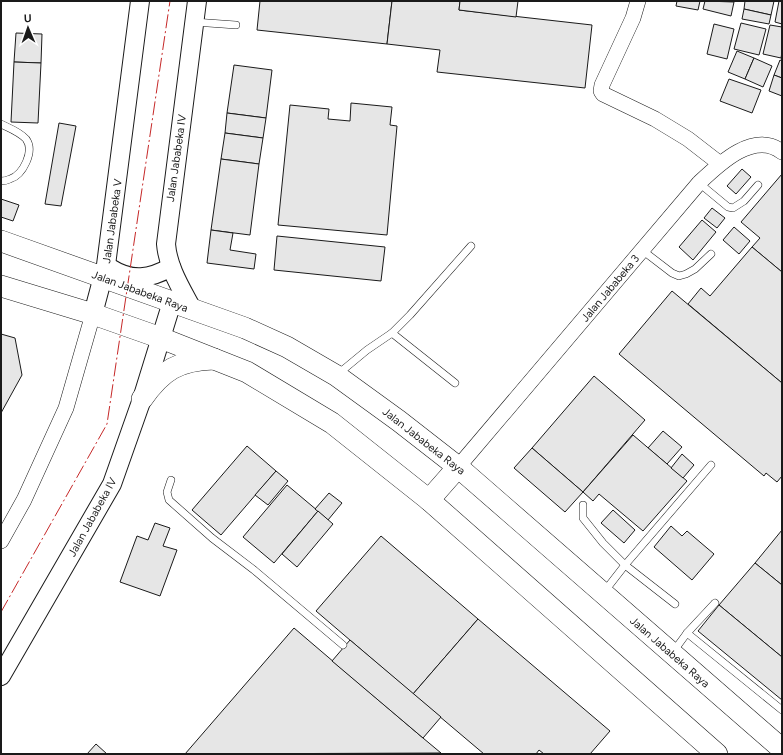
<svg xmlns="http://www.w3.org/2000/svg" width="783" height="755" viewBox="0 0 783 755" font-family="Figtree,sans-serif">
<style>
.building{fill:#e6e6e6;stroke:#1a1a1a}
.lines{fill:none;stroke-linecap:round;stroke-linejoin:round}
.service-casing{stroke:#1a1a1a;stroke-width:8}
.minor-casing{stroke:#1a1a1a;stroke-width:16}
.tertiary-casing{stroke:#1a1a1a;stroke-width:20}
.secondary-casing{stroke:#1a1a1a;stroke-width:22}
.service{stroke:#fff;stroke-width:7}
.minor{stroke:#fff;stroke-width:15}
.tertiary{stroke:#fff;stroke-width:18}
.secondary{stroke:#fff;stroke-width:21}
.power{stroke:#c62828;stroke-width:1;stroke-dasharray:14 3 2 3;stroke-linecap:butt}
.labels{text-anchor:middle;stroke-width:3;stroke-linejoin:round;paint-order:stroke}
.street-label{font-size:11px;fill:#1a1a1a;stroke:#fff}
</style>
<rect width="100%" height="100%" fill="#fff"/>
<g class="building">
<polygon points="260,1 392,1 387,44 257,30"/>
<polygon points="392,1 460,1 459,10 592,25 585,88 437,72 440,50 387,44"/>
<polygon points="460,1 518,1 516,17 459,10"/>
<polygon points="677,1 700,1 698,10 676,6"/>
<polygon points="705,1 734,2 731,16 703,9"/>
<polygon points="745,1 774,1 771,15 744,9"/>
<polygon points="779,1 782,1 782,24 775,22"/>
<polygon points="744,9 771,15 769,24 742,19"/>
<polygon points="741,23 766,29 759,55 734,49"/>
<polygon points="714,24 734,29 727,59 707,54"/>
<polygon points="770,25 782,27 782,52 781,58 763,54"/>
<polygon points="16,33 42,34 41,63 14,62"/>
<polygon points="737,51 754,58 745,79 728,72"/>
<polygon points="754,58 772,66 763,87 745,79"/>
<polygon points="780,60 782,61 782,78 774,75"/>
<polygon points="14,62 41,63 38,123 11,122"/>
<polygon points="234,65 272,70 266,118 227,113"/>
<polygon points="774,75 782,78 782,96 769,91"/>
<polygon points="729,79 761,90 752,113 720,101"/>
<polygon points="351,103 392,107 390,125 397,126 387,235 278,225 290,105 329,109 328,119 350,121"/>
<polygon points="227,113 266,118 263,138 225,133"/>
<polygon points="59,123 76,126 61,206 45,204"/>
<polygon points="225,133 263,138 259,164 221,159"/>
<polygon points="221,159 259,164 250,235 211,230"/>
<polygon points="742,169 751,177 736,194 727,186"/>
<polygon points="782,174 782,272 752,247 760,238 741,222"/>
<polygon points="1,199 19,205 13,221 1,217"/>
<polygon points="712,208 725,218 717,228 704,218"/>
<polygon points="702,220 716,232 693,260 679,247"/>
<polygon points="734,227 750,241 739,254 723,240"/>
<polygon points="211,230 233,233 230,250 256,254 254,269 207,263"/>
<polygon points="277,236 385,247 381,281 274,270"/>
<polygon points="752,247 782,272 782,383 688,304 701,288 710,296"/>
<polygon points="672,291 782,383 782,476 777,482 766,473 764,476 619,354"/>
<polygon points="1,334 15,338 22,375 1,413"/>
<polygon points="594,376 645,420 583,492 532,448"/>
<polygon points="663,431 682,447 667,464 648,448"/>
<polygon points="633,435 687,481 643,531 599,494 593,501 583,492"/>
<polygon points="247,446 276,471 221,535 192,510"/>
<polygon points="532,448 583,492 565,512 514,468"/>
<polygon points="682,454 694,465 683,478 671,468"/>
<polygon points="276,471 288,481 268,505 255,495"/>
<polygon points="287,485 318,511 274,563 243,537"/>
<polygon points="329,493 342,503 328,520 315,509"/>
<polygon points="613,510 635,530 624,543 601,523"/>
<polygon points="318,511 333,524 297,567 282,554"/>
<polygon points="155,523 170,528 163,546 177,550 160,596 120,582 137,536 148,540"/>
<polygon points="671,526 682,536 687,531 714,554 692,580 654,547"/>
<polygon points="782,530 782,585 755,563"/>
<polygon points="381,536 478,619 413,694 316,611"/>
<polygon points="755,563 782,585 782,657 719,605"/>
<polygon points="719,605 782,657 782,700 698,631"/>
<polygon points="478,619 610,731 590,754 544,754 539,750 536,754 484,754 413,694"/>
<polygon points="294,628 423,738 441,753 185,754"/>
<polygon points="350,640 441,717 423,738 332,661"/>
<polygon points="96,744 107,754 87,754"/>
</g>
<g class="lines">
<defs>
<g id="service">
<polyline points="194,22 236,25"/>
<path d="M1,124C9,128 20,132 26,139C35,151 23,175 10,179C8,180 4,181 1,181"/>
<polyline points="699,183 728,207 733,208 744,201 758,185"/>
<polyline points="642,250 672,273 679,276 686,274 695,269 711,254"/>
<polyline points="392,333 455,383"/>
<polyline points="338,374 367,350 392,333 410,315 471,246"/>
<polyline points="171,480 167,492 169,500 212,538 254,570 343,645"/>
<polyline points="583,505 583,518 603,543 625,565 675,604"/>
<polyline points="604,592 625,565 711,465"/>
<polyline points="687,633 715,603"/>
<polyline points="673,652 687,633 782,710"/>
</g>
<g id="minor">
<polyline points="638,1 633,18 602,85 601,91 603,94 655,119 688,139 719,163"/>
<path d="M458,467L699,183C719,164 754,130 782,152"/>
<polyline points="1,541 24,500 66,408 93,314"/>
</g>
<g id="tertiary">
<path d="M110,268C132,282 150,279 171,267"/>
<path d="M192,309C181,288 168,268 166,244L197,1"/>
<polyline points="93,314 106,265 140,1"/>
<polyline points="1,676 112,484 142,399 172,302"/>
</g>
<g id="secondary">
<polyline points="1,241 245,328 287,347 337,376 399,421 458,467 782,749"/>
<polyline points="1,286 93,314 161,338 247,372 332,423 429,500 717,754"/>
<path d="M142,399C162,370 179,360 214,359"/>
<polyline points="429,500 458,467"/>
</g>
</defs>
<use href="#service" class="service-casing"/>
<use href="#minor" class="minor-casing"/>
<use href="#tertiary" class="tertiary-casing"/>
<use href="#secondary" class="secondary-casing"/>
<use href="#service" class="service"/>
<use href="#minor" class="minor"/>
<use href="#tertiary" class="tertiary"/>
<use href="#secondary" class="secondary"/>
<polyline class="power" points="1,612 107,424 170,1"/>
</g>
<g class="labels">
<g class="street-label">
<text transform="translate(176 158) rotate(-82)" y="4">Jalan Jababeka IV</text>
<text transform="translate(112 221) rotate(-82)" y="4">Jalan Jababeka V</text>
<text transform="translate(610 288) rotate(-50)" y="4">Jalan Jababeka 3</text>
<text transform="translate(140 291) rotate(20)" y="4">Jalan Jababeka Raya</text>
<text transform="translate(424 441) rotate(38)" y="4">Jalan Jababeka Raya</text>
<text transform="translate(92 517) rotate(-61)" y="4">Jalan Jababeka IV</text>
<text transform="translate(670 652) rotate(41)" y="4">Jalan Jababeka Raya</text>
</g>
</g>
<rect width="783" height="755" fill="none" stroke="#1a1a1a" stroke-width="4"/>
<g transform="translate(28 28) rotate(358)" stroke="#ffffff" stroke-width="3" paint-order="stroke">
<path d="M0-3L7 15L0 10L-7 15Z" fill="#1a1a1a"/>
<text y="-6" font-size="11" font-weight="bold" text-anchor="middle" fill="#1a1a1a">U</text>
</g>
</svg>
